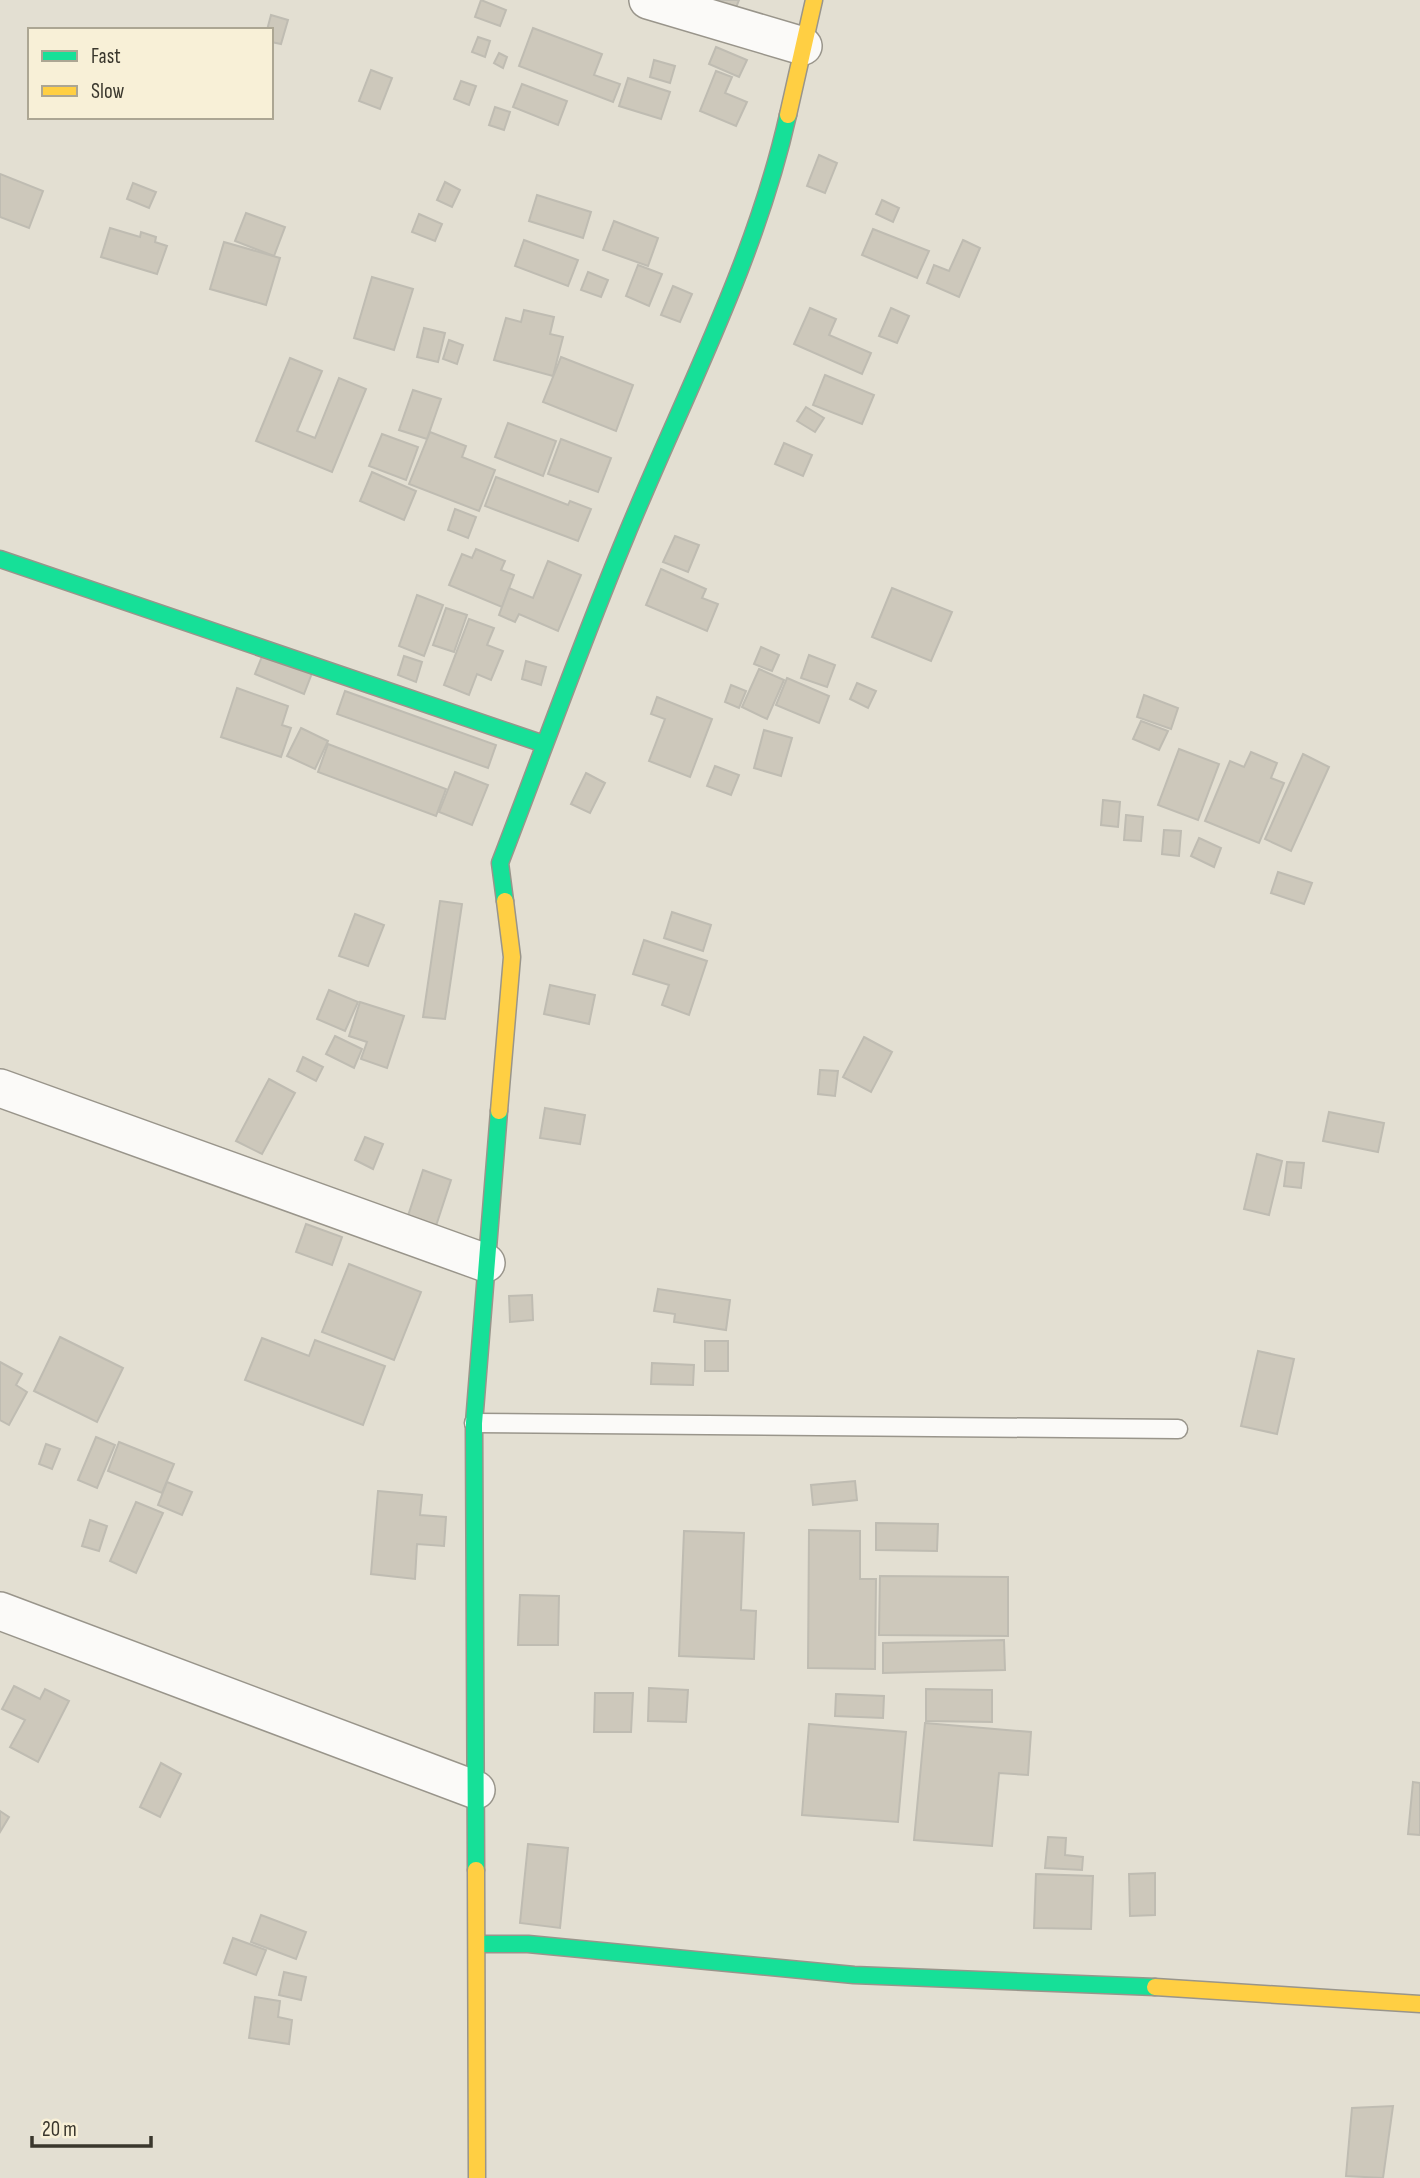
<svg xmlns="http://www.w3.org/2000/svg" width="1420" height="2178" viewBox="0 0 1420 2178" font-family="'Sofia Sans Condensed',sans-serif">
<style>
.building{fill:#cdc8bb;stroke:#bfbcb2;stroke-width:2}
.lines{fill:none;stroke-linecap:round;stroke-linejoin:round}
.lane-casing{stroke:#99958b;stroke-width:21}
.street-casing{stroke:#99958b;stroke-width:40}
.fast-casing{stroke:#99958b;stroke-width:19}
.slow-casing{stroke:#99958b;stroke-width:19}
.lane{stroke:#fbfaf8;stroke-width:18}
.street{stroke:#fbfaf8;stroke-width:37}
.fast{stroke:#16e098;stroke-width:16}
.slow{stroke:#ffcf43;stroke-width:16}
</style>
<rect width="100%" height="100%" fill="#e3dfd2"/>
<g class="building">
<polygon points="481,0 506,10 500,26 475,17"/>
<polygon points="689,0 739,0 732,18"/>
<polygon points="271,15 288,20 281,44 271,42 271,30 267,30"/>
<polygon points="533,28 602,54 594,75 620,84 613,102 519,66"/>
<polygon points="478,37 490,41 485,57 472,52"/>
<polygon points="716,47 747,60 739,77 709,64"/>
<polygon points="499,53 507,57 503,68 494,63"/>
<polygon points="654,60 675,66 670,83 650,77"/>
<polygon points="371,70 392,78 380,109 359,101"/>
<polygon points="716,71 732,77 725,93 747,102 736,126 700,111"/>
<polygon points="628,78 670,92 661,119 619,106"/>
<polygon points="461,81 476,86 469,105 454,99"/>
<polygon points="522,84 567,101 558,125 513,107"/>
<polygon points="495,107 510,112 504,130 489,125"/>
<polygon points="819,155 837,163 825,193 807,186"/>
<polygon points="0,174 43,191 29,228 0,217"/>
<polygon points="445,182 460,190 452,207 437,200"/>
<polygon points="133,183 156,192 149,208 127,199"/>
<polygon points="537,195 591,212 583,238 529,221"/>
<polygon points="882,200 899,208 893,222 876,214"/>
<polygon points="246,213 285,227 274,256 235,241"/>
<polygon points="419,214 442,224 435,241 412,232"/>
<polygon points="614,221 658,238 648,266 603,250"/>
<polygon points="110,228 140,237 141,232 156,237 155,242 167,246 157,274 101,257"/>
<polygon points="873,229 929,251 917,278 862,255"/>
<polygon points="524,240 578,260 568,286 515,266"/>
<polygon points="963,240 980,248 959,297 927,283 934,265 949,271"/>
<polygon points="224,242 280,258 266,305 210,289"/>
<polygon points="638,265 662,274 649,306 626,296"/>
<polygon points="588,272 608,280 601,297 581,290"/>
<polygon points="372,277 413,289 394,350 354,338"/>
<polygon points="673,286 692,294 680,322 661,315"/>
<polygon points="810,308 836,319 829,335 871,353 862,374 794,344"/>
<polygon points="891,308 909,316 897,343 879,336"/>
<polygon points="524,310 554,317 550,334 563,337 553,376 494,360 506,318 521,322"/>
<polygon points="424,328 445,333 438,362 417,357"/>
<polygon points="449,340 463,345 457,364 443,359"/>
<polygon points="561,357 633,385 616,431 543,402"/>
<polygon points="290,358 322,371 297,431 315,438 339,378 366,389 332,472 256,441"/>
<polygon points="825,375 874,395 862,424 813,405"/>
<polygon points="413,390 441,399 427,439 399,430"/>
<polygon points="806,407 824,418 815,432 797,421"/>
<polygon points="508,423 556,441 543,476 495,457"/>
<polygon points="430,432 466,446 462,457 495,470 479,511 409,484"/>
<polygon points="382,434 418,447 406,480 369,466"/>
<polygon points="561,439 611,458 598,492 548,474"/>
<polygon points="784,443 812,455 803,476 775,464"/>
<polygon points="372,472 416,491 404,520 360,501"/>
<polygon points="496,477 568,505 570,501 591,509 578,541 485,506"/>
<polygon points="455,509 476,517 468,538 448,530"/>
<polygon points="675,536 699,545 688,572 663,562"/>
<polygon points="476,549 505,561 501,570 514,575 502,607 449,585 462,554 472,558"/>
<polygon points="548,561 581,575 558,631 519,614 515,622 499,615 509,588 533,598"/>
<polygon points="661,569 706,589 702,598 718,604 707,631 646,605"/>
<polygon points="892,588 952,612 931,661 872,637"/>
<polygon points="417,595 443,605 424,656 399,646"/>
<polygon points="446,608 467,615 454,652 433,645"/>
<polygon points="469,619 494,628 487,645 503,651 491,680 477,674 469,695 444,685"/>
<polygon points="761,647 779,655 772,671 754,664"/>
<polygon points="263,654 312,673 304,694 255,674"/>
<polygon points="809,655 835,665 827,687 801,678"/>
<polygon points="404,656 422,662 416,682 398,675"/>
<polygon points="526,661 546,667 541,685 522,679"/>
<polygon points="759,669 784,680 767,719 742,707"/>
<polygon points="787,678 829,696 819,723 776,705"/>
<polygon points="857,683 876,691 868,708 850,699"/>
<polygon points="731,685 746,691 739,708 725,702"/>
<polygon points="237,688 288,706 282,725 291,728 281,757 221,737"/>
<polygon points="345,691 496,745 488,768 337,714"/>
<polygon points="1144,695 1178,708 1171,729 1137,717"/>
<polygon points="657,697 712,719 690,777 649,761 665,719 651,714"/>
<polygon points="1141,721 1168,731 1159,750 1133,739"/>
<polygon points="301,728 328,741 315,769 287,756"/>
<polygon points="764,730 792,738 781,776 754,768"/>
<polygon points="328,744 446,789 436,816 318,772"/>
<polygon points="1179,749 1219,764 1198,820 1158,805"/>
<polygon points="1251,752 1277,763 1271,778 1284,783 1259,843 1205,821 1230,761 1244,767"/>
<polygon points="1303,754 1329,767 1291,851 1265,839"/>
<polygon points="715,766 739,775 731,795 707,786"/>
<polygon points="455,772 488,785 472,825 439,812"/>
<polygon points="586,773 605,783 590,813 571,804"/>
<polygon points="1103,800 1120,802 1118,827 1101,825"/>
<polygon points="1126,815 1143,817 1141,841 1124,840"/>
<polygon points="1164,830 1181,831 1179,856 1162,854"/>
<polygon points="1199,838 1221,848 1214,867 1191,856"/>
<polygon points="1278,872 1312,883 1304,904 1271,893"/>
<polygon points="440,901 462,904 445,1019 423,1017"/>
<polygon points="672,912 711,925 703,951 664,938"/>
<polygon points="355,914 384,925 368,966 339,956"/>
<polygon points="644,940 707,961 689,1015 662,1005 669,985 633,974"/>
<polygon points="550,985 595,995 589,1024 544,1014"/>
<polygon points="329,990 358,1002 345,1031 317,1019"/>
<polygon points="360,1002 404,1016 387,1068 361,1059 367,1042 349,1036"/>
<polygon points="335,1036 362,1049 354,1068 326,1054"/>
<polygon points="864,1037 892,1052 871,1092 843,1077"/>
<polygon points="303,1057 323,1067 316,1081 297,1071"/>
<polygon points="820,1070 838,1071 835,1096 818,1094"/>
<polygon points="269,1079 295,1093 262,1154 236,1141"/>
<polygon points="545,1108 585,1115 580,1144 540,1138"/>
<polygon points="1329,1112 1384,1123 1378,1152 1323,1141"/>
<polygon points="365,1137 383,1144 373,1169 355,1160"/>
<polygon points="1257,1154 1282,1161 1269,1215 1244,1209"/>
<polygon points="1287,1162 1304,1163 1301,1188 1284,1186"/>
<polygon points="423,1170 451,1180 433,1235 405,1225"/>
<polygon points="306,1224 342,1237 332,1265 296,1252"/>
<polygon points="349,1264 421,1292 394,1360 322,1332"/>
<polygon points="658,1289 730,1300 726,1330 674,1322 675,1314 654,1311"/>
<polygon points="532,1295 533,1320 510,1322 509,1296"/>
<polygon points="60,1337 123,1368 97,1422 34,1391"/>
<polygon points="262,1338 309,1356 315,1340 385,1366 363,1425 245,1380"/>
<rect x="705" y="1341" width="23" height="30"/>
<polygon points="1258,1351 1294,1359 1277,1434 1241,1426"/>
<polygon points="0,1362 22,1374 16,1385 27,1392 9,1425 0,1420"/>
<polygon points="652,1363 694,1365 693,1385 651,1384"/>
<polygon points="96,1437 115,1445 97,1488 78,1480"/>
<polygon points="119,1442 174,1464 162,1493 108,1471"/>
<polygon points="46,1444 60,1449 52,1469 39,1464"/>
<polygon points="855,1481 857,1500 813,1505 811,1485"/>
<polygon points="167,1482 192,1492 182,1515 158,1505"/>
<polygon points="378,1491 422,1495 420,1515 446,1517 444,1546 417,1544 415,1579 371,1574"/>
<polygon points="136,1502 163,1513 136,1573 110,1561"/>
<polygon points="90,1520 107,1526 99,1551 82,1546"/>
<polygon points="876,1523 938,1524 937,1551 876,1550"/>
<polygon points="809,1530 860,1531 860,1579 876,1579 875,1669 808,1668"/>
<polygon points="684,1531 744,1533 741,1610 756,1611 754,1659 679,1656"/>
<polygon points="880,1576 1008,1577 1008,1636 879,1635"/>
<polygon points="520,1595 559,1596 558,1645 518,1645"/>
<polygon points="1004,1640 1005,1670 883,1673 883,1643"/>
<polygon points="14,1686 40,1699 45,1689 69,1701 38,1762 10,1747 25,1720 2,1709"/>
<polygon points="649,1688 688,1690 686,1722 648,1721"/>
<polygon points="926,1689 992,1690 992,1722 926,1721"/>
<polygon points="595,1693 633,1693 631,1732 594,1732"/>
<polygon points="836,1694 884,1696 883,1718 835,1716"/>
<polygon points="925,1723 1031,1732 1028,1775 999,1773 992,1846 914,1840"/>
<polygon points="809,1724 906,1732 898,1822 802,1815"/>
<polygon points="161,1763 181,1774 160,1817 140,1807"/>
<polygon points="1413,1782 1420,1783 1420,1835 1408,1834"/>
<polygon points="0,1811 9,1817 0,1832"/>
<polygon points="1048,1837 1066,1838 1065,1855 1083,1857 1082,1870 1045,1868"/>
<polygon points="528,1844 568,1848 560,1928 520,1923"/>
<polygon points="1155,1873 1155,1915 1130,1916 1129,1874"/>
<polygon points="1036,1874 1093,1876 1091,1929 1034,1928"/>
<polygon points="261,1915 306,1932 296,1959 251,1942"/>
<polygon points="233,1938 266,1950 256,1975 224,1963"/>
<polygon points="284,1972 306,1977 301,2000 279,1995"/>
<polygon points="255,1997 280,2001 278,2017 292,2020 289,2044 249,2038"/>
<polygon points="1393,2106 1383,2178 1346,2176 1352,2108"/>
</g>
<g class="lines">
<defs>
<polyline id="lane" points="474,1423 1178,1429"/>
<g id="street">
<polyline points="648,0 803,46"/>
<polyline points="0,1088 486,1263"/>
<polyline points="0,1611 476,1790"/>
</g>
<g id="fast">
<polyline points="0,559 544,744"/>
<path d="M505,901L500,863C542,754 581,644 626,536C683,397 755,262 788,115"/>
<polyline points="476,1870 474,1423 499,1111"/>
<polyline points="477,1944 528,1944 854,1975 1155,1987"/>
</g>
<g id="slow">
<polyline points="788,115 814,0"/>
<polyline points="499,1111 512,957 505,901"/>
<polyline points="476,1870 477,2178"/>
<polyline points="1155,1987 1420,2004"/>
</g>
</defs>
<use href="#lane" class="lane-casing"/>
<use href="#street" class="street-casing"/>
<use href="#fast" class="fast-casing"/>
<use href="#slow" class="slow-casing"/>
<use href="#lane" class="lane"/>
<use href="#street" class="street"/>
<use href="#fast" class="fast"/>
<use href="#slow" class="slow"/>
</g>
<rect x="28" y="28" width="245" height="91" fill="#f8f0d7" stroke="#aca693" stroke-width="2"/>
<rect x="42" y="51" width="35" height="10" fill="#16e098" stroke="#aca693" stroke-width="2"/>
<text x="91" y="63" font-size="21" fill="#3a372d">Fast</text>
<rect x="42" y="86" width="35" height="10" fill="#ffcf43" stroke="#aca693" stroke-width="2"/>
<text x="91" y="98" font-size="21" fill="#3a372d">Slow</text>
<path d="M32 2136v10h119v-10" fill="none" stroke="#3a372d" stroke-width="3.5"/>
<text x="42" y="2136" font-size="21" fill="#3a372d" stroke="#f8f0d7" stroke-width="5" paint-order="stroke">20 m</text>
</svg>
